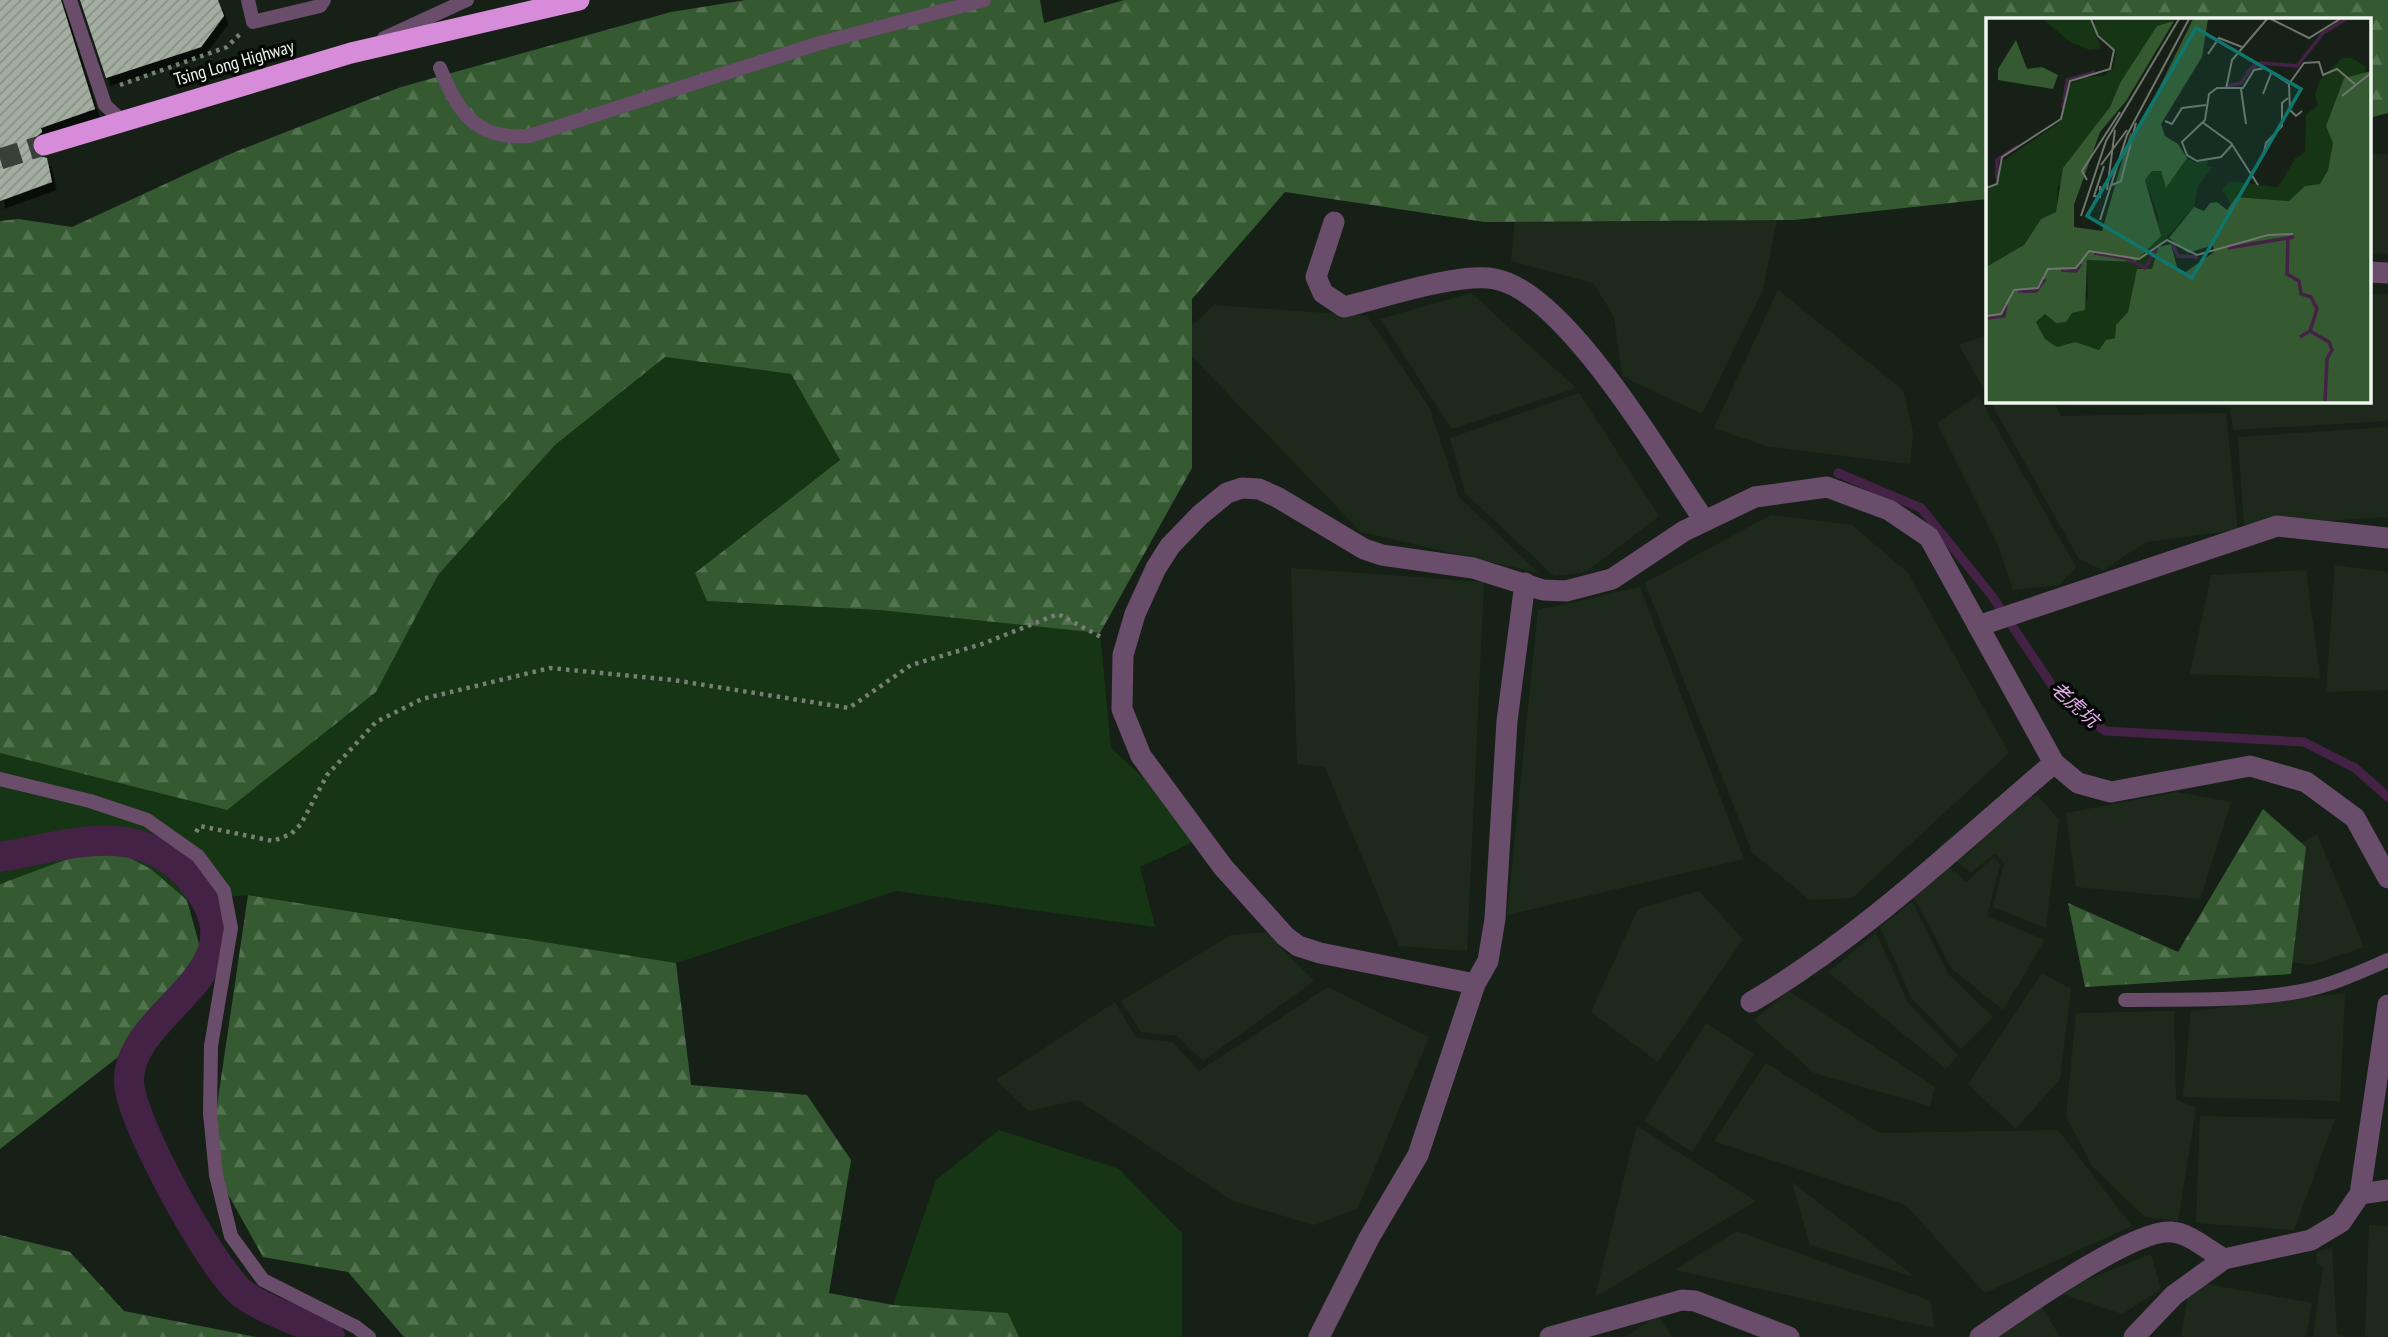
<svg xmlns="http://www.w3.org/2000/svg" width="2388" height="1337" viewBox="0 0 2388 1337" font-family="'PT Sans Narrow','Noto Sans TC',sans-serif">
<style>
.built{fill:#1d2a1b}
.green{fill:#163514}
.forest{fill:url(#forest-firs)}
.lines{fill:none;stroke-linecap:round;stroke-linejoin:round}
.stream{stroke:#442246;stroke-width:9}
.canal{stroke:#442246;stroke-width:30}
.building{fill:url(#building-hatch);filter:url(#shadow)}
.motorway-tunnel{stroke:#384037;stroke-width:21;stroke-dasharray:21 10;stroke-linecap:butt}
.path{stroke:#777f76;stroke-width:4.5;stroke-dasharray:3.5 5;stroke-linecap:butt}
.service{stroke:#6a4c6b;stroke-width:14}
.minor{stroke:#6a4c6b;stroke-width:21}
.motorway{stroke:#d68cd9;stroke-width:21}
.labels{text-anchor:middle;stroke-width:7;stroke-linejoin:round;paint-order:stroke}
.street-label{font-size:18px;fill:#f0f6ef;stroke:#050905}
.water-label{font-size:19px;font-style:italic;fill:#e9aeec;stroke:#050905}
.inset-river{fill:none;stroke:#442246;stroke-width:3.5}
.inset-road{fill:none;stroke:#6e766d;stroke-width:2}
.view{fill:#0f766e;fill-opacity:0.15;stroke:#0f766e;stroke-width:3.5}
.inset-edge{fill:none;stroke:#f0f6ef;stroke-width:3.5}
</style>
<defs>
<pattern id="forest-firs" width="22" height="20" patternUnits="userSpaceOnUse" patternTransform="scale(1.75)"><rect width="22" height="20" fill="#355a32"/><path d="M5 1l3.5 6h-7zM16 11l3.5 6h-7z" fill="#537250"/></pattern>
<pattern id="building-hatch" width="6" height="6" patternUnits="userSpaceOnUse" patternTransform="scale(1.75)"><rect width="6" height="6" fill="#a3aea1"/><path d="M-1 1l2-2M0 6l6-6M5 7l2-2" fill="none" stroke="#889086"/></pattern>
<filter id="shadow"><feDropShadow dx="4.5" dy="8" stdDeviation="0" flood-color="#0009"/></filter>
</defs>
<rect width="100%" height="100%" fill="#172016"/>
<g class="built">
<polygon points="2369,153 2388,155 2388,254 2369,253"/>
<polygon points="1782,194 1763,290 1702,414 1622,376 1614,316 1593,283 1511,261 1517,198"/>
<polygon points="1778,290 1903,390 1913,432 1910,464 1766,446 1714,428"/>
<polygon points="1471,293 1576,388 1452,429 1380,319"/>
<polygon points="2388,294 2388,421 2233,430 2230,407 2058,406 2056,401 2369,401 2369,295"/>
<polygon points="1214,305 1367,316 1429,407 1459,497 1539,573 1361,532 1176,340"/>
<polygon points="1987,335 1987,395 1959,345"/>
<polygon points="1579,393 1659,516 1586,572 1554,576 1465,493 1450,438"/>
<polygon points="1978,395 2076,567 2059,585 2013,590 1998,545 1937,423"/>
<polygon points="1990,401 2053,401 2061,416 2226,413 2238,530 2146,542 2103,570 2079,559"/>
<polygon points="2388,427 2388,517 2244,526 2238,437"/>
<polygon points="1771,515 1852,525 1908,573 2009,753 1852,898 1810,900 1752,852 1645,583"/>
<polygon points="2335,565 2388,572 2388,690 2326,692"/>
<polygon points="1291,568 1484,582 1467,951 1399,946 1325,767 1297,764"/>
<polygon points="2306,570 2320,678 2190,674 2211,575"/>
<polygon points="1640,587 1744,859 1507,915 1538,610"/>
<polygon points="2177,792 2231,802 2200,899 2076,887 2066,813"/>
<polygon points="2038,796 2059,820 2046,928 1993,907 2004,863 1995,853 1971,873 1938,847 1998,800"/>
<polygon points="2317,834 2364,947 2311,965 2245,956 2262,865"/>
<polygon points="1994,857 2000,865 1987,916 2045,940 2003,1010 1952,969 1914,898 1945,863 1966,882"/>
<polygon points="1699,891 1743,939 1658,1062 1591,1012 1638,909"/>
<polygon points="1912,902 1949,975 1993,1017 1961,1049 1912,999 1880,927"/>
<polygon points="1266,932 1314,981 1203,1061 1177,1036 1141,1032 1121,1001 1231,935"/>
<polygon points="1876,933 1908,1003 1958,1055 1946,1069 1828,972"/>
<polygon points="2042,973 2071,989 2060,1079 2016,1129 1968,1084"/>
<polygon points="1328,987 1429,1037 1358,1208 1314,1225 1233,1201 1078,1100 1029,1111 996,1080 1115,1002 1136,1038 1172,1042 1199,1071"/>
<polygon points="1789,991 1935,1087 1930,1106 1814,1073 1754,1020"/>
<polygon points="2345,993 2340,1101 2183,1097 2191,1011"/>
<polygon points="2174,1011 2176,1099 2196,1108 2178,1221 2145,1217 2092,1166 2066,1116 2076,1013"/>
<polygon points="1706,1023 1754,1054 1692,1152 1644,1121"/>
<polygon points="1766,1063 1879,1133 2058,1130 2132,1226 1985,1293 1906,1205 1714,1141"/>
<polygon points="2200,1116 2335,1119 2294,1230 2196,1223"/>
<polygon points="1637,1126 1756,1201 1595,1297"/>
<polygon points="1792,1182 1915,1277 1810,1245"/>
<polygon points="2369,1225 2388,1226 2388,1337 2365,1337"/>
<polygon points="1737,1231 1931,1301 1934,1328 1675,1270"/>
<polygon points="2332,1248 2337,1334 2346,1337 2313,1337 2323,1266 2317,1264 2316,1252"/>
<polygon points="2151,1254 2161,1289 2122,1314 2056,1292"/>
<polygon points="2190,1281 2312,1303 2306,1337 2181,1337"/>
<polygon points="2042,1307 2060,1337 1992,1337"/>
<polygon points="1658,1315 1672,1337 1625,1337"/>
</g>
<g class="green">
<polygon points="665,357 791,374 840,460 695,573 707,601 879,610 1100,633 1111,748 1206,836 1140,867 1155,927 896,891 676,963 249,895 187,900 151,869 105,845 0,884 0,753 227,809 376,692 438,575 555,445"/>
<polygon points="999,1130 1119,1169 1182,1233 1182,1337 1019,1337 1008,1313 893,1305 936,1180"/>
</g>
<g class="forest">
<polygon points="746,0 1040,0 1044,23 1124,0 2388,0 2388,113 2369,118 2369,19 1987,19 1987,199 1794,220 1485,222 1285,192 1192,299 1192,468 1100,633 879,610 707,601 695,573 840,460 791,374 665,357 555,445 438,575 376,692 227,810 0,753 0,221 18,219 72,227 230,154 401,87 671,12"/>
<polygon points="2263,809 2306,847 2291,974 2085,987 2068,903 2178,952"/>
<polygon points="105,845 151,869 187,900 201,951 122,1054 0,1149 0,884"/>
<polygon points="248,895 676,963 691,1085 807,1095 851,1160 829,1293 893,1305 1008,1313 1019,1337 404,1337 348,1272 263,1257 209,1160"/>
<polygon points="0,1235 70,1252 124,1311 256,1337 0,1337"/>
</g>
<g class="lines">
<polyline class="stream" points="1838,473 1921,508 1992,596 2055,690 2105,731 2304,742 2355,768 2388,797"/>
<path class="canal" d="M0,857C67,846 136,818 189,877C274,972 127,1007 129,1082C130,1121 213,1272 244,1295C270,1313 303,1321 330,1337"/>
</g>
<g class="building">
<polygon points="0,0 61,0 95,109 41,128 42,132 31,141 31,148 36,155 47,158 52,182 0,201"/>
<polygon points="80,0 218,0 224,16 201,47 106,78"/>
</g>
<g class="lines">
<polyline class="motorway-tunnel" points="0,159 44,145"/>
<g class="path">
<polyline points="120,85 227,47 240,34"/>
<polyline points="196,832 200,826 273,841 291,834 301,824 327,775 376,722 422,699 550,668 673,680 849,708 911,665 982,644 1058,614 1103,638"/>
</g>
<g class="service">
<polyline points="70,0 105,105 121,120"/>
<polyline points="248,0 253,22 320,6 324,0"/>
<polyline points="384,38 467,0"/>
<path d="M440,68C459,113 475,140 529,136L820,43L984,0"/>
<polyline points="0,779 90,801 147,820 198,856 224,891 231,928 211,1046 210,1113 216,1175 231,1236 263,1280 356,1327 369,1337"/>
<path d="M2125,1000C2184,999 2244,1002 2302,991C2332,985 2360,972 2388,960"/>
</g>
<g class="minor">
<path d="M1334,222L1316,277L1323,293L1344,307C1382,298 1459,272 1495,279C1566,292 1663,461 1704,520"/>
<polyline points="2369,272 2388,273"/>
<polyline points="1978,626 2277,526 2388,538"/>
<polyline points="1475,984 1320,953 1298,946 1285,936 1223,867 1141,756 1122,709 1123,655 1135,614 1156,568 1170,546 1200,515 1227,493 1242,488 1259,489 1277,497 1364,549 1382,555 1473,568 1543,590 1566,591 1612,579 1684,531 1755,497 1827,487 1889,510 1929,537 2054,763 2078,783 2111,792 2250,766 2306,782 2355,818 2388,878"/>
<path d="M1751,1002C1862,937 1956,846 2054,763"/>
<polyline points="2360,1194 2388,1190"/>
<polyline points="1319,1337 1369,1238 1418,1155 1475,984 1488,961 1495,919 1507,721 1525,583"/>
<polyline points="1550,1337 1682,1300 1695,1301 1789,1337"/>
<path d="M1980,1337C2015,1313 2133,1228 2172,1232C2189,1233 2209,1251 2224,1259"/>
<polyline points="2134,1337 2174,1295 2224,1259 2311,1240 2341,1222 2360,1194 2388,1005"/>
</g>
<polyline class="motorway" points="44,145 351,53 579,0"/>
</g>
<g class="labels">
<g class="street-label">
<text transform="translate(234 63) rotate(-16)" y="6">Tsing Long Highway</text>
</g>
<g class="water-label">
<text transform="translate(2075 704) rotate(42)" y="7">老虎坑</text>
</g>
</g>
<g transform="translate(1986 18)">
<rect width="385" height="385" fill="#172016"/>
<path d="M57,1H105L115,30L104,32L84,24ZM189,1L134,65L124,89L71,171V194L55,201L38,227L0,249V170L10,168L14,145L74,104L85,66L98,59L118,58L128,49L130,33L111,15L108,2ZM356,40H366L379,48L380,54L358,60L343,99L347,125L342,152L334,166L319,168L303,183L251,179L245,187L236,171L244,163L292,169L309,141L319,134L320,97L332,87L329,77L334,62ZM201,140L210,145L222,141L221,148L227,149L212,168L208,189L172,229L166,251L151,252L142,294L130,307L129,320L120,322L113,332L89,324L71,329L59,321L50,304L53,298L86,295L102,281L101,242L149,244L173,200L159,162L166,153H175L180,170Z" fill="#163514"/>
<path d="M207,1H222L216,39L175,106L179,118L192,126L201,140L180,170L175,153H166L159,162L175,218L149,244L101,242L99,292L86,295L80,304L70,305L59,296L50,304L59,321L71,329L89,324L113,332L120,322L129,320L130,307L142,294L151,251H166L172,229L185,226L192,253L198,255L228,234L227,227L202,235L183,220L208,189L218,193L224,185L231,184L241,192L250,179L303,183L319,168L334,166L342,152L347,125L340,108L358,60L385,53V384H0V249L38,227L55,201L70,194L77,150L124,89L134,65L171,8L188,3L140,83L114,114L88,187V209L116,213L144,115L150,117ZM30,22L41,51L56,49L72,57L67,71L12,62V51Z" fill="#355a32"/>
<path class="inset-river" d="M242,68L255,65L265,50L275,45L311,48L337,15L360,1M77,90L81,62L109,54M11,161V142L32,128M302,220L301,256L313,263L315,276L325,279L331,291L324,313L314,319M186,225L192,238L212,239M242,230L308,219M108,235L139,240L159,250L171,230M75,252L90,253L95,246M32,273H50L59,261M0,300L18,298L20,286M324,313L343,324L346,332L341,341L339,384"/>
<path class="inset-road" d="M285,1L323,20L354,1M222,36L233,20L256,29M303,66L318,45L333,44L337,57L351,51L370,67M240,71L246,42L281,1M255,71L260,106M277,76L286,53M356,78L385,55M179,103L186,106L196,90L220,87M216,104L245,125L272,167M246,127L235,139L211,143L201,137L196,124L219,102L223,76L231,70H257L268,52L279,50L303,66L304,92L310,98L316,93M277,138L280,125L296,108V85L302,80M115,147L141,112M101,162L96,153L134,94M126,167L135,163L150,105M114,168V179L108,178L118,148M0,170L11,166L16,139L75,101L84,63L124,51L128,32L112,18L105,1M121,172L129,112M95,198L120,123L193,1M114,202L141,117L203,1M0,298L15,296L28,272L52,270L62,251L90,250L103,233L153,241L181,222L211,237L282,217L307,216"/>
<path class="view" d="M210,10L315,71L206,260L101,198Z"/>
<rect width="385" height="385" class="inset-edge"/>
</g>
</svg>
